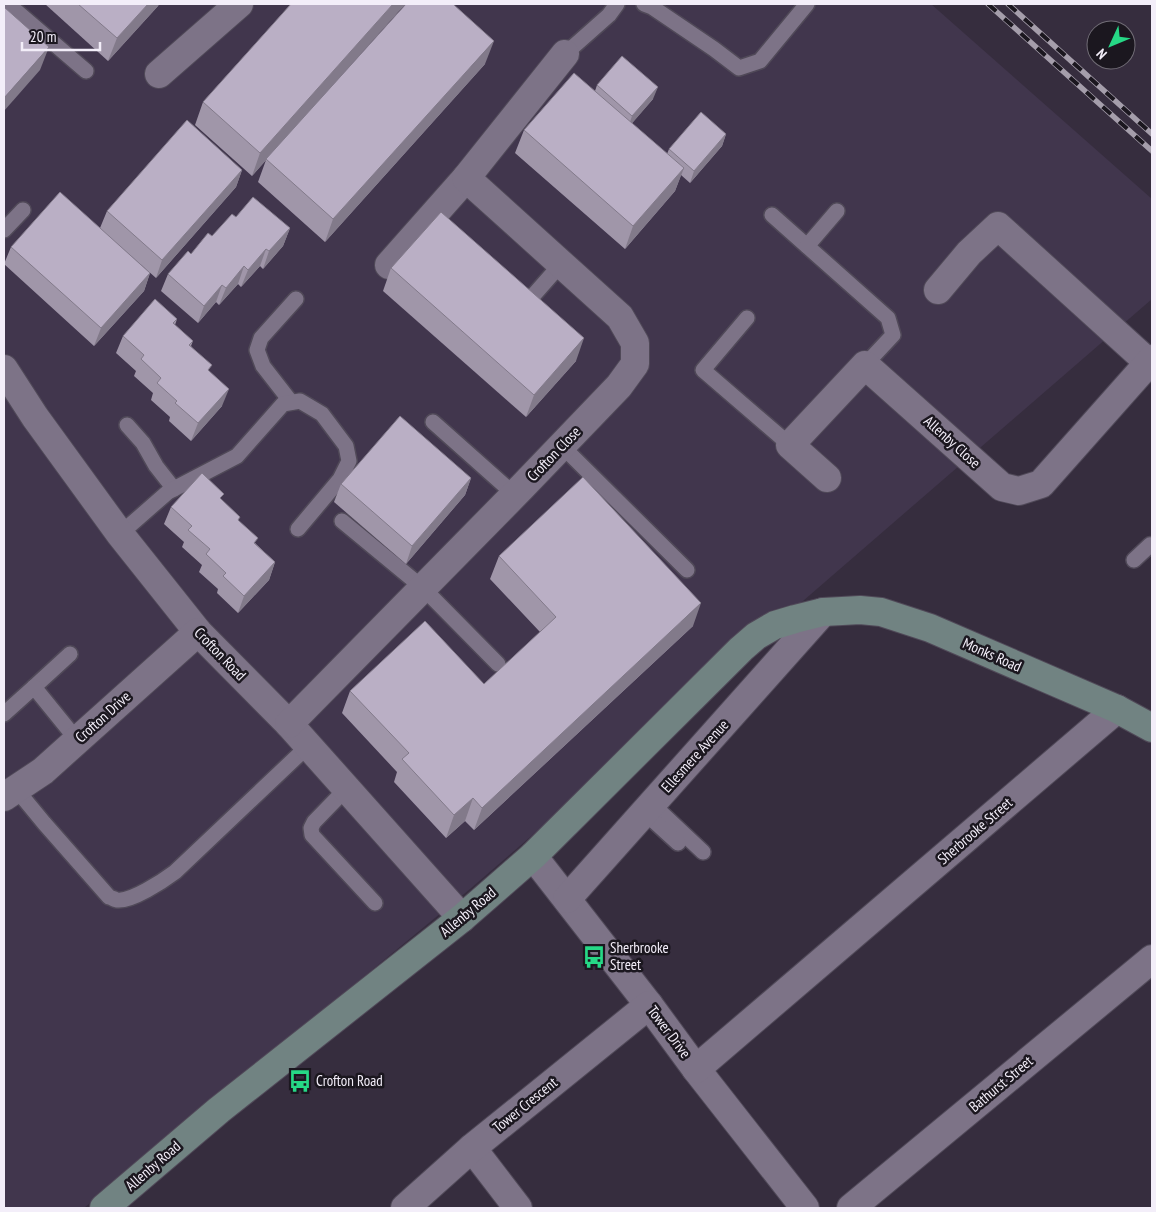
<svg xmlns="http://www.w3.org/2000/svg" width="1156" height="1212" viewBox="0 0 1156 1212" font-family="'PT Sans Narrow',sans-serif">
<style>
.built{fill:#41364d}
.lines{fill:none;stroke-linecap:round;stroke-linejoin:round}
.lane-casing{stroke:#504958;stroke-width:18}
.street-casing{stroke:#504958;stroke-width:30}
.secondary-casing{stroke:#504958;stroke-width:30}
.lane{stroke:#7d7387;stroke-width:15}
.street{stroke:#7d7387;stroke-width:28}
.secondary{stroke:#718382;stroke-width:28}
.rail-casing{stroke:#a59eab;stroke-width:5.5}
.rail{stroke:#1b171f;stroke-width:4;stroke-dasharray:11;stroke-linecap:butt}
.wall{fill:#a096a9}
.shaded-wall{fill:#827a8a}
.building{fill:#baafc5;stroke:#827a8a}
.labels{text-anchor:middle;stroke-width:5;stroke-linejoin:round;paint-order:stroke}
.street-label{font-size:15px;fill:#f3eef9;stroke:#1b171f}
.poi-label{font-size:15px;fill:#f3eef9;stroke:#1b171f;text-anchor:start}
</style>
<rect width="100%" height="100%" fill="#362d3e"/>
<polygon class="built" points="4,4 931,4 1152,199 1152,299 470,889 84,1208 4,1208"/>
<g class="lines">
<defs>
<g id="lane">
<polyline points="8,4 86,71"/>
<polyline points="644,4 652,7 714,49 739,68 760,61 807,4"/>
<polyline points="565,54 609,15 617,4"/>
<polyline points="772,215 888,318 893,335 865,365"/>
<polyline points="4,230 23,210"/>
<polyline points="807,246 837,211"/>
<polyline points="532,297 561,264"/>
<polyline points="747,318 703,370 790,445"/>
<polyline points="291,402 263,366 257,350 261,338 296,299"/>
<polyline points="433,422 515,495"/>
<polyline points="127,425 143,443 156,466 174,489"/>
<polyline points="562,446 687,570"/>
<polyline points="342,521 423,588 498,664"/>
<polyline points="120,534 168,492 237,456 283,404 300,401 322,414 346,446 349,461 340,479 298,529"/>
<polyline points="1134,560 1150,545 1152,546"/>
<polyline points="34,687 70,654"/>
<polyline points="4,714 34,687 77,740"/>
<path d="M16,789L44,823L109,897C110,897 116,900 117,900C131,902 163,881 175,872L308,746"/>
<polyline points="346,789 314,822 311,828 312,835 375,903"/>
<polyline points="652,804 703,852"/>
<polyline points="644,812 678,843"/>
</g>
<g id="street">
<polyline points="159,74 239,4"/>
<polyline points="389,265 466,178"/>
<polyline points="938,290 969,253 998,226 1149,363"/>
<polyline points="4,369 35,417 120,534 198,632 289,724 462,918"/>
<polyline points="827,478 790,445 865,365 1002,487 1019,491 1041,484 1152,359"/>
<polyline points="289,724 522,487 619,386 635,364 635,343 620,317 466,178 565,54"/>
<polyline points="4,797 43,771 198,632"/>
<polyline points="533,856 649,1005 696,1069 805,1208"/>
<polyline points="567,899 823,612"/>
<polyline points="696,1069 1117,709"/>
<polyline points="472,1148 518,1208"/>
<polyline points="405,1208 472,1148 649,1005"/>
<polyline points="851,1208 1152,959"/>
</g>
<polyline id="secondary" points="104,1208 219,1110 462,918 533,856 741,649 756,636 775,625 795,619 823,612 842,611 860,610 881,612 930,628 1117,709 1152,728"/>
</defs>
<use href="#lane" class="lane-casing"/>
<use href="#street" class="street-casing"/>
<use href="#secondary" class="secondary-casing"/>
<use href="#lane" class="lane"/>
<use href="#street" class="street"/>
<use href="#secondary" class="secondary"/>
<defs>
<g id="rail">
<polyline points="988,4 1152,151"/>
<polyline points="1008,4 1152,134"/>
</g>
</defs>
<use href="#rail" class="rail-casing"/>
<use href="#rail" class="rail"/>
</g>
<g class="wall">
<polygon points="45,4 159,4 158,6 108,61"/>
<polygon points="291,4 405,4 317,102 485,64 325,242 258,182 266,160 252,176 195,125 203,102"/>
<polygon points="597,85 653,99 632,123 667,154 669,149 726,134 722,146 690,183 681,175 675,191 625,249 515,153 524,130 595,91"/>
<polygon points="242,170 236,187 156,278 103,231 150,273 144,291 94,346 4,264 11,247 100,228 107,211"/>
<polygon points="236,217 290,228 283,246 263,269 260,266 241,287 238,284 219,305 216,302 198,323 161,291 168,274"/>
<polygon points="391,268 576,361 526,417 383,291"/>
<polygon points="177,319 175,325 193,341 191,346 210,372 222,406 191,441 169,421 170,417 151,400 153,393 134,376 136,371 116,353 123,336"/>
<polygon points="471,478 465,495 406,564 334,502 341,484"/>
<polygon points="222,500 239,521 256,544 275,562 269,580 238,613 217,593 218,589 199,572 202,565 182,547 184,542 164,524 171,507"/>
<polygon points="499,556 693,626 474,830 465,821 446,838 394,782 397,772 342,713 350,691 484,684 540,632 490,579"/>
</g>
<g class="shaded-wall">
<polygon points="148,4 159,4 158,6 108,61 117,38"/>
<polygon points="393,4 405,4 252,176 260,153"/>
<polygon points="494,41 485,64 325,242 333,219"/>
<polygon points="49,47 40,70 4,111 4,98"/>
<polygon points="658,87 653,99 628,128 632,116"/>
<polygon points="726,134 722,146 690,183 694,171"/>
<polygon points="684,168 675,191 625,249 633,226"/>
<polygon points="242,170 236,187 156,278 162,260"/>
<polygon points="290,228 283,246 263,269 269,251"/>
<polygon points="266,249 260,266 241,287 248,270"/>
<polygon points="244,266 238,284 219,305 226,288"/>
<polygon points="150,273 144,291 94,346 101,328"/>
<polygon points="222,285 216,302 198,323 204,306"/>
<polygon points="584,338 576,361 526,417 534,395"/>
<polygon points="229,389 222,406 191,441 198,423"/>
<polygon points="471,478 465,495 406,564 412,546"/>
<polygon points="275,562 269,580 238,613 244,596"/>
<polygon points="701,603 693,626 474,830 482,808"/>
<polygon points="473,798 465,821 446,838 454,815"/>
</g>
<g class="building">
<polygon points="78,4 148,4 117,38"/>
<polygon points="291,4 393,4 260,153 203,102"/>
<polygon points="406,4 453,4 494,41 333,219 266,159"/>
<polygon points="4,7 49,47 4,98"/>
<polygon points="622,56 658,87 632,116 597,85"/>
<polygon points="574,73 684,168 633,226 524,130"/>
<polygon points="701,112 726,134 694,171 669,149"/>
<polygon points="187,120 242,170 162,260 107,211"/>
<polygon points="60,192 150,273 101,328 11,247"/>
<polygon points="253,197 290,228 269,251 266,249 248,270 244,266 226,288 222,285 204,306 168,274 188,251 191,254 208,233 212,236 232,214 236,217"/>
<polygon points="441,212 584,338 534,395 391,268"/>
<polygon points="155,299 177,319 173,323 193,341 189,345 212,365 208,370 229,389 198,423 175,403 177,401 157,383 161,378 141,359 144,355 123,336"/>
<polygon points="400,416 471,478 412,546 341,484"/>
<polygon points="202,473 224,494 220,498 240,517 238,520 258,538 254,543 275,562 244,596 223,576 226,573 206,554 210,549 188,530 192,526 171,507"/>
<polygon points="583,477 701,603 482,808 473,798 454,815 402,759 409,753 350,691 425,621 484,684 556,617 499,556"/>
</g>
<defs>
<symbol id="bus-bare" viewBox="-9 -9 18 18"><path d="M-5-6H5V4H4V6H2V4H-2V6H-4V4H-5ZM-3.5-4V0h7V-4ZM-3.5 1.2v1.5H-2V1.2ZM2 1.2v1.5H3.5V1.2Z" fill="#26d886" stroke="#1b171f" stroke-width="2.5" paint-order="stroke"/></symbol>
</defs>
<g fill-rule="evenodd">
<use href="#bus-bare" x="578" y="941" width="32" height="32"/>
<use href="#bus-bare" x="284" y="1065" width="32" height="32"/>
</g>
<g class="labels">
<g class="street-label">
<text transform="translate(952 442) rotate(42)" y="5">Allenby Close</text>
<text transform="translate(554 454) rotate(-46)" y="5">Crofton Close</text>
<text transform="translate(220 654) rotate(46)" y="5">Crofton Road</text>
<text transform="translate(992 655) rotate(24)" y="5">Monks Road</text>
<text transform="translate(103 717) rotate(-42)" y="5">Crofton Drive</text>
<text transform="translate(695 756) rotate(-48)" y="5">Ellesmere Avenue</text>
<text transform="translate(975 831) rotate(-41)" y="5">Sherbrooke Street</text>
<text transform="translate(468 912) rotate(-40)" y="5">Allenby Road</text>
<text transform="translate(669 1032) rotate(53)" y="5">Tower Drive</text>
<text transform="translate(1001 1084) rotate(-40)" y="5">Bathurst Street</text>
<text transform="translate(525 1105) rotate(-39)" y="5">Tower Crescent</text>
<text transform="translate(153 1166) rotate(-41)" y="5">Allenby Road</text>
</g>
<g class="poi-label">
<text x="610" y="953">Sherbrooke<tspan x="610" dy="17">Street</tspan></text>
<text x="316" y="1086">Crofton Road</text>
</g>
</g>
<rect width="1156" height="1212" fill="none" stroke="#f3eef9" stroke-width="10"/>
<g transform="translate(1111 45) rotate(226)"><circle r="24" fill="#1b171f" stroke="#716d76"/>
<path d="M0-4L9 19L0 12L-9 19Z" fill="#26d886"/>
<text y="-8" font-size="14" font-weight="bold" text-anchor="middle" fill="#f3eef9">N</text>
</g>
<path d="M22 42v8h78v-8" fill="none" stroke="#f3eef9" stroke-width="2.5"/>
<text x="30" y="42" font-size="15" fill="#f3eef9" stroke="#1b171f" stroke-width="4" paint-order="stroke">20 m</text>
</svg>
